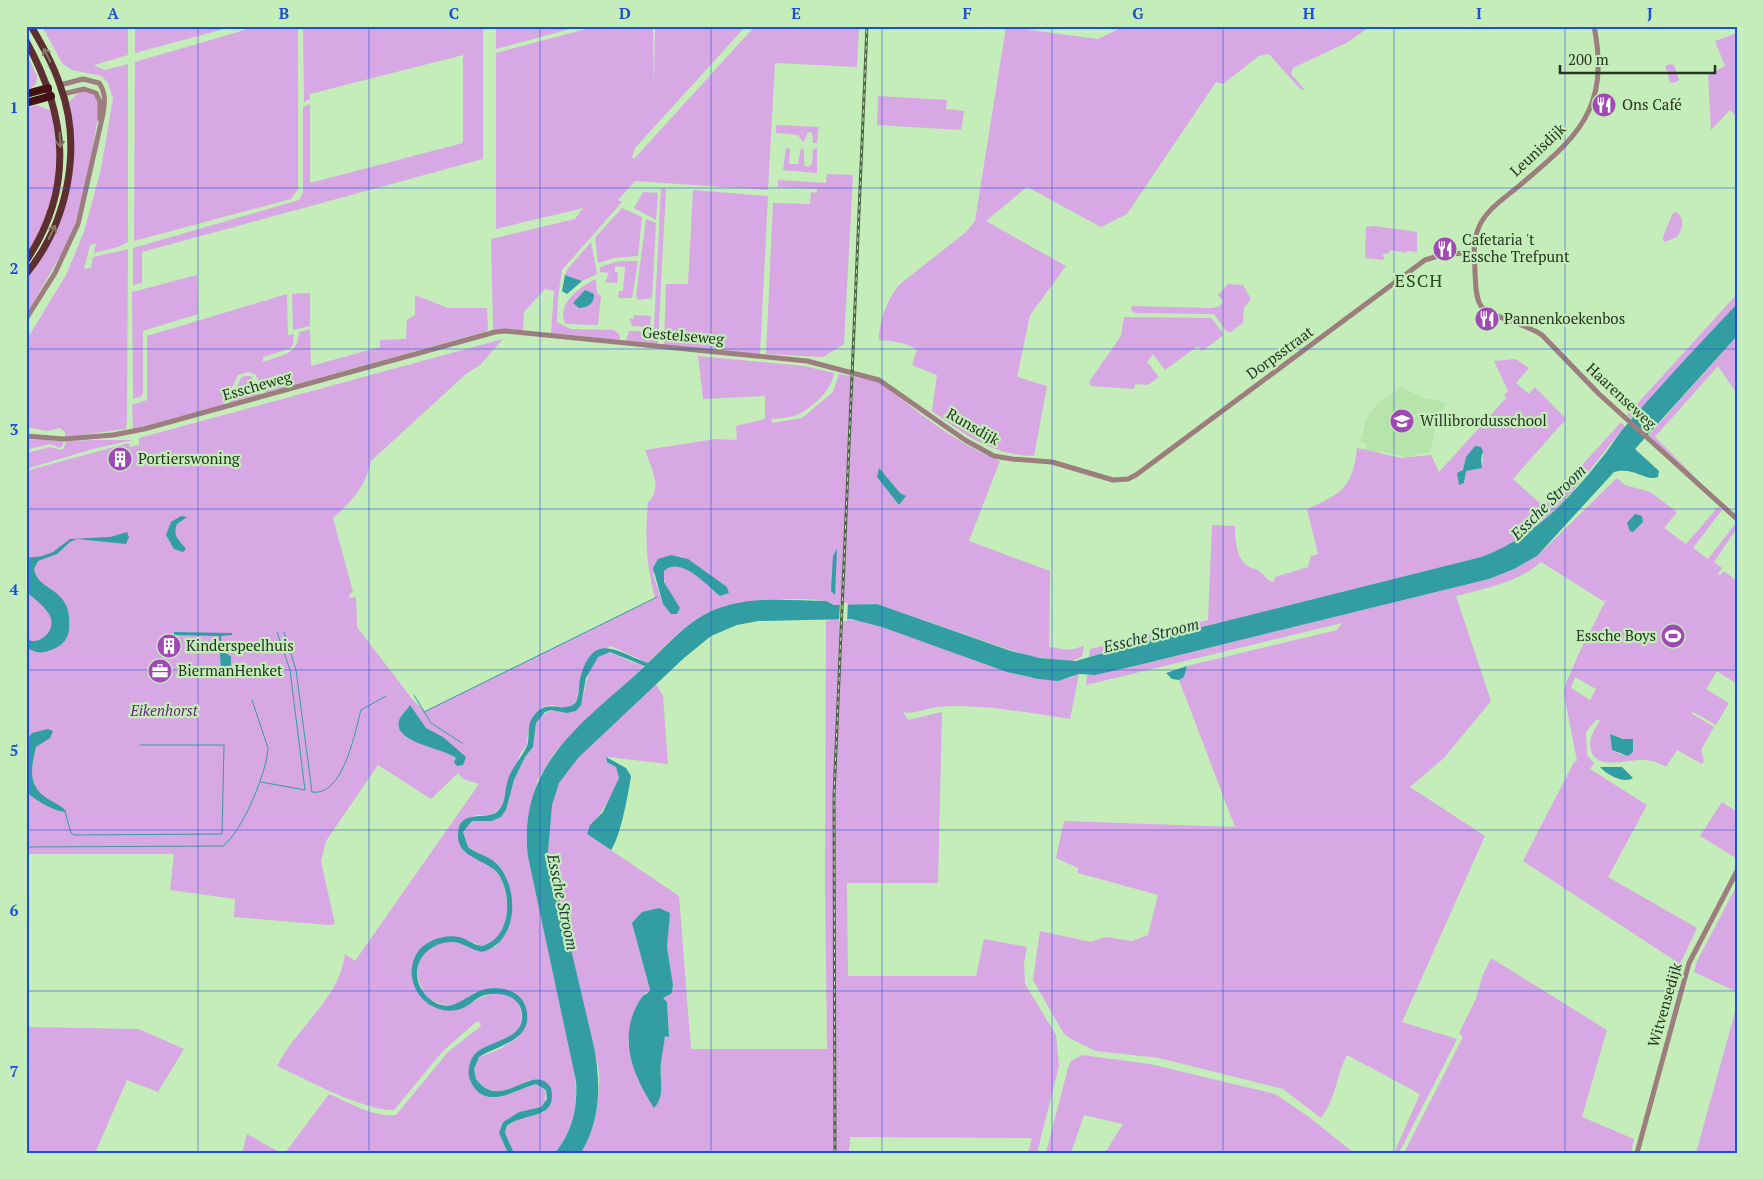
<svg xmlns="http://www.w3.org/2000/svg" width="1763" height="1179" viewBox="0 0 1763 1179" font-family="'PT Serif',serif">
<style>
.built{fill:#b7e4ab}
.green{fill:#d8a8e4;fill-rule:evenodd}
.water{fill:#329ea3}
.pier{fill:#c4edba}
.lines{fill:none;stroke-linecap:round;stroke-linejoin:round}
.stream{stroke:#329ea3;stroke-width:1}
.minor{stroke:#9b7e7d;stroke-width:5}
.major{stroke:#5e2f30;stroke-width:7}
.highway{stroke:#461116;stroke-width:8}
.rail-casing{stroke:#4e6448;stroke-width:3}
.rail{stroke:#c4edba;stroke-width:1;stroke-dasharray:4;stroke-linecap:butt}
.oneway{stroke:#877b67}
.grid{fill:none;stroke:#1d4ed8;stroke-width:1;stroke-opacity:0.55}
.labels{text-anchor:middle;stroke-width:4.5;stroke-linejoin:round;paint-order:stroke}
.poi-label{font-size:15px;fill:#253521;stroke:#c4edba;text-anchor:start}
.street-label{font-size:15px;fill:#253521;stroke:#c4edba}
.park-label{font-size:15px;font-style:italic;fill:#6c277d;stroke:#c4edba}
.water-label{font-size:16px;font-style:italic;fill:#203839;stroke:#c4edba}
.quarter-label{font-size:18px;letter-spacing:1px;fill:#274a1e;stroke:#c4edba}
.neatline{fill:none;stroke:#1d4ed8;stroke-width:2}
.grid-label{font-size:16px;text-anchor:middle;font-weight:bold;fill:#1d4ed8}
</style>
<rect width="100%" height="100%" fill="#c4edba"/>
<polygon class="built" points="1401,387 1424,398 1445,402 1441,417 1438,417 1430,452 1407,457 1379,451 1378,454 1365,451 1367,444 1360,442 1367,417 1378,403"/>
<g class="green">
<polygon points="42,26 128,26 128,55 94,65 105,70 128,64 128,242 118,247 94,253 96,243 90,245 84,269 91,268 93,257 128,249 127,420 126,429 65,437 65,432 60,428 48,431 26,427 26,341 66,275 84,232 101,169 113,98 108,83 102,76 72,70 62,63"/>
<polygon points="135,26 235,26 135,53"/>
<polygon points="259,26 298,26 298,189 291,199 134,241 135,62"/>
<polygon points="303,26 483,26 483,159 142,252 142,283 133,285 133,248 299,200 303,192 303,107 310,104 310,183 463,143 463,55 310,94 310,99 304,102"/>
<polygon points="496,26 581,26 496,49"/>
<polygon points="598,26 653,26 654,89 655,26 746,26 635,148 632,157 634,159 755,26 859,26 857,67 775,63 768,190 635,181 618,200 622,202 562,270 558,297 557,322 571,329 614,330 619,334 620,340 551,333 554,291 545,289 524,312 523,331 493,329 491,239 575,219 583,208 496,229 496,53"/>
<path d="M1125,26H1371L1348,42L1293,68L1291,74L1305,90L1300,89L1269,54L1259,56L1223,84L1216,82L1127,214L1101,227L1027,187L986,221L1066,266L1030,315L1017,377L1047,386L1034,456C992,455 965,435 932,411L937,375L912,365L917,350C906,342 892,341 879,340C879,321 887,299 900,284L966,232L975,221L1006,27L1098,39Z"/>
<polygon points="1737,33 1737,117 1730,110 1711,130 1708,75 1725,66 1715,41"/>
<polygon points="26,53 37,76 36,84 26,91"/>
<polygon points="1670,64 1674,65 1679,80 1674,83 1670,82 1665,66"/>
<polygon points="87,90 97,97 99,111 89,170 75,225 66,246 26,315 26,277 67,197 74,157 69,102 77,94"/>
<polygon points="878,96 947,100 946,109 964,111 961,130 877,125"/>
<polygon points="37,105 52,111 58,165 49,210 26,258 26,108"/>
<polygon points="776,125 819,127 817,143 813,143 812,133 808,132 804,141 802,141 798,135 776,133"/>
<polygon points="786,148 790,149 789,164 798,164 801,148 804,150 804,165 808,167 812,164 813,149 817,148 817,173 783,170"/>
<polygon points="827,174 853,175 844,344 823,357 766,354 773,203 810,204 811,192 817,193 817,189 778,187 778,180 826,183"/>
<polygon points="661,188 666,189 658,344 626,341 629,331 651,331 654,328"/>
<polygon points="693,190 768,196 760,355 664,345 666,284 688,284"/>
<polygon points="643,192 658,193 656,220 634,208"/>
<polygon points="622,208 642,217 638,256 614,258 598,263 595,238"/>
<path d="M1677,212C1685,220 1683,229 1677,237L1665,242L1663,239C1663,235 1671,218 1673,213Z"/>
<polygon points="646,219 656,223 652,298 638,300 636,296"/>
<polygon points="1375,226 1417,232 1417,252 1407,251 1407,253 1390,250 1389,253 1383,254 1384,260 1365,258 1366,227"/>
<polygon points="591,242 597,274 582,281 565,275 567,270"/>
<polygon points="619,261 638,261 632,298 618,298 619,291 623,291 625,267 615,266 615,272 618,272 617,283 605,282 609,273 600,272 600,267"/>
<polygon points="197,275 198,314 143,331 143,393 141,397 133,399 132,292"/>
<path d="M596,279L597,293L601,296L598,325L566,324C554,305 582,285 596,279Z"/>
<polygon points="1228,284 1243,285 1251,299 1244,308 1243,323 1231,332 1226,331 1214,314 1135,313 1131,310 1131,306 1212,308 1220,306 1223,301 1218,295"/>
<polygon points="310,293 310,326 293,330 292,294"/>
<path d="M287,294L288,335L294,334L293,345L289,349L263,357V362C282,355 298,355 299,332L310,329L311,366L380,347V340L406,339L407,320L415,315V295L448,308H487L488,328L487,331L265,393L255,374L249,372L238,375L224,405L133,429L132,405L147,400V336Z"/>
<polygon points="1737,294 1737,304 1632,419 1627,415"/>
<polygon points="634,315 651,316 650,327 632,326 629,318 633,319"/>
<polygon points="1124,317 1211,318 1223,333 1222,336 1202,351 1198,346 1165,370 1153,354 1147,362 1159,377 1148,385 1135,384 1134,389 1091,386 1089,382 1121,336"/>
<polygon points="1737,336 1737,394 1718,366 1655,437 1701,483 1648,436"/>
<path d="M503,339L480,365L466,374L371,461C366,486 352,501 333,518L353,592L350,594L349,598L356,597L357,627L413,700L425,711L655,598C646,564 645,537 648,502C664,489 650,466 645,450L716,439L737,440L736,426L765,419V396L703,399L698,356L804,366L834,373C832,390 814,406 799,414C791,418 780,418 771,419L772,423L802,418L833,392L839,374L876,380C915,409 954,443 1000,461L969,541L1050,571L1049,647L1070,650L1084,646L1082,657L1071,661L1028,656L877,604C863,603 849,608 835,605C831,604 828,601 824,601C796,596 732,600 707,613C684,625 666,645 648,663L611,646L587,661L581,676L576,702L567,708L551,705L543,707L528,731L527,745L520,754L501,808L491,815H476L458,831C456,859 489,857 500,877C512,899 510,939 482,946L464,939L429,942L412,974C418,1004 432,1001 457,1010C475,1003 494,983 515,1000C518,1003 521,1008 521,1013C526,1042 489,1040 475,1054C472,1058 470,1063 469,1068C470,1073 471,1082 474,1087C490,1110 519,1088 536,1084L546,1090L545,1104L541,1107L519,1112L503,1122L508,1153H285L329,1094C348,1102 374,1118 396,1115L449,1051L481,1026L479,1022H476L442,1052L394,1110C361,1110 308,1080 277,1066C296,1028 340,998 345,954L355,961L479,784L463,779L458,773L431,799L378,765L326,841L321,861L335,924L329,925L234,917L235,899L170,890L174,854H26V471L129,443L130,447L139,445V438ZM681,556L709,574L729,593L720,596C707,584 683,558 665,569C659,584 675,598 679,611L677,614L663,604L653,574Z"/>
<path d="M1516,359L1529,368L1516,383L1529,394L1535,387L1566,419L1513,479L1544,507L1621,422L1625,426C1579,481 1552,531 1481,557L1134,644L1089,657L1090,649L1208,620L1212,525L1235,526C1235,538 1236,559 1248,566C1251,569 1256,568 1259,571C1265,575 1266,581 1274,582L1275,577L1308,567L1311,556L1318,554L1307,509C1341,494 1353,488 1357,448L1401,458L1431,455L1439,472L1506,398L1504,395L1508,391L1494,361ZM1483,454L1482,468L1466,471L1464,483L1457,473L1463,471L1466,457Z"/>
<polygon points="245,376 251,376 260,394 229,403 241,378"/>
<polygon points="26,439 63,441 63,445 60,448 50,444 26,450"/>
<polygon points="94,440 133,440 93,449 26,469 26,453 50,447 61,450 64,448 66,441"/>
<path d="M1617,478L1625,485L1650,492L1677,512L1664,528L1686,544L1718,507L1722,510L1693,548L1708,559L1735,524L1737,525V532L1735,531L1714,562L1722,568L1718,574L1720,575L1724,571L1737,581V684L1717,671L1706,689L1729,703L1716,725L1693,712L1691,713L1714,727L1701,750L1704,761L1702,764L1677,750L1666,767C1659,763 1651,760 1643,760C1628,759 1596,771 1591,750C1588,739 1594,730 1600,721L1597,719L1586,732L1587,755L1594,763L1590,769L1647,805L1608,877L1697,928L1680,964L1523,861L1574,762L1577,761L1564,694L1565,686L1579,653L1606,600L1603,601L1541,562C1519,582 1484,589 1456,596L1491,701L1444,758L1410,787L1485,836L1402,1022L1457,1039L1399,1153H1394L1420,1094L1347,1055C1336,1076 1336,1099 1321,1118L1283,1089L1159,1058L1096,1051L1071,1039L1064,1034L1033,980L1040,931L1091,942L1106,937L1132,941L1148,935L1158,895L1078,873V868L1056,858L1064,821L1235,827L1179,680L1184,677L1187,666L1337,630L1342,623L1086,685L1087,675L1143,664L1489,579L1514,569L1537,556ZM1575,677L1596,689L1590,700L1571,688ZM1610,734L1628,740L1634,745L1632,749L1622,755L1612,750Z"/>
<path d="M834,618C897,622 961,660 1023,676C1041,680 1062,683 1079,674L1070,719C1027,713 981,703 937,707C927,708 912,715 903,712L908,720L942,712L938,883H847L848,976H976L984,939L1027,947L1024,963L1025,984L1056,1035L1059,1066L1037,1153H1028L1032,1138L850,1137L849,1153H581C596,1127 600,1101 599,1071L548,851C547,829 548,803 559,783C577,751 628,710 656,684L663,696L668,764L608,757L606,760L616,767L619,778C612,799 598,815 587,834L679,896L691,1049H827L825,882L826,621ZM659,908L669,920L667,947L673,986V990L662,998L667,1002L669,1036L665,1035L661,1063L660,1100L634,1067L628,1042L632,1021L643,995L650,990L633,927L642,912Z"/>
<path d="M610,652L632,662L645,665L555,752L537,781L528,857L574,1070C579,1100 575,1128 555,1153H514L505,1133L508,1126L521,1118L544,1112L551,1088L529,1080C511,1090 490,1099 476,1079L474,1069L479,1057L500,1049L518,1037L525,1006C516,989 497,984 479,991C462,998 456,1012 434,1001C427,998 422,991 420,984C412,961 429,940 453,942C463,943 472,950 482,952L497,946L512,910L509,888L505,875L497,863L468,847L463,832L472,821H492L501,817L506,810L514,780L525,757L533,747L536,723L541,716L551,710L567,713L576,711C590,696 582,654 610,652Z"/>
<polygon points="1722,802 1737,812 1736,858 1700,836"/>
<polygon points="1735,889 1737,890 1737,992 1694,972 1697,961"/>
<polygon points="1491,958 1607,1030 1582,1117 1634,1139 1631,1153 1404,1153 1463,1037 1459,1033 1476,999 1482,977"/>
<polygon points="1737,1005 1737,1153 1696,1153"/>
<polygon points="26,1027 139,1029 184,1049 158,1092 127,1080 95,1153 26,1153"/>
<polygon points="1082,1055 1150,1064 1275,1094 1309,1117 1354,1153 1105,1153 1123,1124 1084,1115 1071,1153 1046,1153 1068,1068 1071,1061"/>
<polygon points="247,1134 281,1153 242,1153"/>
</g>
<g class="water">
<polygon points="565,275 582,281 567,294 562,291"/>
<path d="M585,290L594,294C595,303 587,308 579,308L573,303Z"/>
<path d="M1737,304V336L1635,449L1659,471L1658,477C1646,482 1634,466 1614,472L1537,556L1514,569L1489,579L1143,664L1095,675L1079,674L1058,681L1038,679L1007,672L882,627L851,619L758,621L737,625L711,636L684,658L579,757L568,771L559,783L552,805L548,851L594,1047C601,1084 601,1119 581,1153H555C572,1132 578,1108 576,1081L528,857C517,763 584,723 645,666L610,652L598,657L586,678L581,705L576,711L567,713L551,710L545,712L536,723L533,747L525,757L514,780L506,810L501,817L492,821H472L463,832L468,847C477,854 490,856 498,865C520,890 518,943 482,952C471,950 461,941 450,942C419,944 405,978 430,999C451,1016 464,996 482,990C498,985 521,989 526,1008C535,1040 498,1045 479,1057L474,1069L476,1079C502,1114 533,1060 551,1088C558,1121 525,1111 507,1126L505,1133L514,1153H508L499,1133L503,1122L519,1112L541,1107L547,1099L546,1090L536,1084C516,1089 484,1113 470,1080C467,1072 469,1062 474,1055C486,1040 530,1041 521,1009C516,994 496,991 482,996C475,999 470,1005 463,1008C444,1016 421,1005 414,985C410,974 411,963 417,953C426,939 450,932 465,939C471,942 475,945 482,946C510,939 513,897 499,875C488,859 457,859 458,835C458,807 487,822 498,811C506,804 505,788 508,779C513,766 522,757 527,746C530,738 527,728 531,720C545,694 563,716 576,702C580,693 578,684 581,675C595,630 618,653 648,663C664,648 679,631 697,619C734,594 784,600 826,601L834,605L877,604L1011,651L1040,658L1076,661L1134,644L1481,557C1531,539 1567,502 1600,460C1608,451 1614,440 1622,430C1659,387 1698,345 1737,304Z"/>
<polygon points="1475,446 1481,447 1483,451 1481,459 1482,468 1466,471 1464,483 1459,485 1457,473 1463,470 1466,457"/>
<polygon points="879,468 900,493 906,496 899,505 877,477"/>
<polygon points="1635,514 1642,516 1643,522 1633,532 1630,531 1627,523"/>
<path d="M181,516L187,517L177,524C172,537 180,540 186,549L183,552L174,549L166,535L171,522Z"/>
<path d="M127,532L129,537L126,544L77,539L70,542L57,554L38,561L34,569C38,593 74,586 69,630C68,641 59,648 48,651C39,654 34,652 26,647V636L31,641C45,642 57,627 49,614C44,606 34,598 26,592V558L42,556L53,552L70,539L110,537Z"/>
<polygon points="837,549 835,595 831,591 833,556"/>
<path d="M671,555L688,559L727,587L729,593L720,596C707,585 680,555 664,571V582L680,608L677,614H671L663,604L653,568L658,559Z"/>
<polygon points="174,632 232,633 232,635 221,636 222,649 231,657 231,670 224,673 221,672 219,636 174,635"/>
<polygon points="1187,666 1184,677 1179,680 1172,679 1166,673"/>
<path d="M410,705L426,728L443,737L466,757L463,765L457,766L454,762L456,758C444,748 393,743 399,721C400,716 407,710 410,705Z"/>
<path d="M48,729L53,731L50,738L36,747C31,768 27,786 48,799C55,803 62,806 67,812C54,812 36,800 26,792V741L32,733Z"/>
<polygon points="1610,734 1623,739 1633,739 1633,752 1628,756 1612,750"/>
<path d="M606,757L626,768L631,776C629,791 620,839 611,850L587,834L590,825L603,812L619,778L616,767L607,762Z"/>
<path d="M1600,767H1622L1633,778C1624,784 1607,775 1600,767Z"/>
<path d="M659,908L670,913L667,947L673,985L672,993L663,998L667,1002L669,1037L665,1036C664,1045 662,1054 661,1063C659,1079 666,1096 654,1108C632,1074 616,1035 642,997C644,994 648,994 650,990L632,923L642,912Z"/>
</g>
<polygon class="pier" points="840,603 848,603 847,621 839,621"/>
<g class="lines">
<g class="stream">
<path d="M284,632L296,670L312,792C343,797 355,732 361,710L386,696"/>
<polyline points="414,695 431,723 462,743"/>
<polyline points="424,712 657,597"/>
<polyline points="261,782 305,790 290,670 277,632"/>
<polyline points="65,812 71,833 74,835 222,834 224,745 140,745"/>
<path d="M26,847L223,846C242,832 267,772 268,748L252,700"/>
</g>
<g class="minor">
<path d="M1594,26C1611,112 1575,139 1514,190C1499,202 1483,213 1477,232C1472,245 1475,259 1475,273C1476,284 1475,297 1481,306C1490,317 1527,324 1542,335L1599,394L1737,519"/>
<polyline points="63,94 84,89 96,93 100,102 100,119"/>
<path d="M26,319L55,273L78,224L103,114C105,102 106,93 99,83L83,79L60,85"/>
<polyline points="26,436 64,439 113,435 144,429 495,332 506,331 807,361 879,380 965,440 994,456 1012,459 1052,462 1113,480 1128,479 1136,475 1425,260 1441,255 1474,252"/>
<polyline points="1637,1153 1689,963 1737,871"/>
</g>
<g class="major">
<path d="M26,41C67,115 75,188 26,261"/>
<path d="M26,274C68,223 83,147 60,85C53,64 42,45 31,26"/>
</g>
<g class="highway">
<polyline points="26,94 48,88"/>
<polyline points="26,103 51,96"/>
</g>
<defs>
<polyline id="rail" points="835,1153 834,796 867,26"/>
</defs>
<use href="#rail" class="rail-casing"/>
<use href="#rail" class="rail"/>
</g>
<defs><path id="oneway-shaft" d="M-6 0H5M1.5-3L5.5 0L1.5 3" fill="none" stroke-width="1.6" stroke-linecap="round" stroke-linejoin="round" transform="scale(1.25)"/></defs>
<g class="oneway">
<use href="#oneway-shaft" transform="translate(47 55) rotate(-116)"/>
<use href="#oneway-shaft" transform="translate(60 140) rotate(86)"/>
<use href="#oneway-shaft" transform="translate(52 232) rotate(-65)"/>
</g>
<path class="grid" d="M198,26V1153M369,26V1153M540,26V1153M711,26V1153M882,26V1153M1052,26V1153M1223,26V1153M1394,26V1153M1565,26V1153M26,188H1737M26,349H1737M26,509H1737M26,670H1737M26,830H1737M26,991H1737"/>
<defs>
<symbol id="restaurant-disc" viewBox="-11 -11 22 22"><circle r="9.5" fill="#a048b5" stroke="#c4edba"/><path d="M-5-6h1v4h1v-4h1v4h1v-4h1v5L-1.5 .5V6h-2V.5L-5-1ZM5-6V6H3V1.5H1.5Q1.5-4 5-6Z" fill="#fff"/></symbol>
<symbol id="school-disc" viewBox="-11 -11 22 22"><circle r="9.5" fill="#a048b5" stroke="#c4edba"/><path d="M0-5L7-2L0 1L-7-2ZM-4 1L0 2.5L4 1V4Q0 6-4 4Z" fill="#fff"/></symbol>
<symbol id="building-disc" viewBox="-11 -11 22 22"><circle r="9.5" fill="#a048b5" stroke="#c4edba"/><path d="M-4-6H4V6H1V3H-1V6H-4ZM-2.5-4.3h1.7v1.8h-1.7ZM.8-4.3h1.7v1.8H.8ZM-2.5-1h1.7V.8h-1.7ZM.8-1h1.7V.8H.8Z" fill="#fff"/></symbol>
<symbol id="stadium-disc" viewBox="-11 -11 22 22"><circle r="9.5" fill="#a048b5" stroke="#c4edba"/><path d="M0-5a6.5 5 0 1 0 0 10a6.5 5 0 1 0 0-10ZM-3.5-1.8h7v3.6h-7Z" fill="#fff"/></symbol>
<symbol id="office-disc" viewBox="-11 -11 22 22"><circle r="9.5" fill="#a048b5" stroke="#c4edba"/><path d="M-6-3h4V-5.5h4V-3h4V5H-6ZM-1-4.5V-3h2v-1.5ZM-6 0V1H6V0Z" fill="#fff"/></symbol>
</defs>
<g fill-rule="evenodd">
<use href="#restaurant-disc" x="1590" y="91" width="28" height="28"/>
<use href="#restaurant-disc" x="1431" y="235" width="28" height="28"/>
<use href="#restaurant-disc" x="1473" y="305" width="28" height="28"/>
<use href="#school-disc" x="1388" y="407" width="28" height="28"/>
<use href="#building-disc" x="106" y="445" width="28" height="28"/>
<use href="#stadium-disc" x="1659" y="622" width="28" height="28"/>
<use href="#building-disc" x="155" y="632" width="28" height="28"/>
<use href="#office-disc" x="146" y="657" width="28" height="28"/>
</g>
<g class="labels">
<g class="poi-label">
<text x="1622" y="110">Ons Café</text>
<text x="1462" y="245">Cafetaria 't<tspan x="1462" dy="17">Essche Trefpunt</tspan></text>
<text x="1504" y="324">Pannenkoekenbos</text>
<text x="1420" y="426">Willibrordusschool</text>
<text x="138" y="464">Portierswoning</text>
<text x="1656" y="641" text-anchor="end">Essche Boys</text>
<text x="186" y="651">Kinderspeelhuis</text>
<text x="178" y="676">BiermanHenket</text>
</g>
<g class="street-label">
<text transform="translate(1538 150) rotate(-43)" y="5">Leunisdijk</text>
<text transform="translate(683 336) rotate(5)" y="5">Gestelseweg</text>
<text transform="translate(1280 353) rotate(-36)" y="5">Dorpsstraat</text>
<text transform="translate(257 386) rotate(-16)" y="5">Esscheweg</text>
<text transform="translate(1621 396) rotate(43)" y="5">Haarenseweg</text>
<text transform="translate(973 427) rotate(30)" y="5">Runsdijk</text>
<text transform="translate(1665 1005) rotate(-74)" y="5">Witvensedijk</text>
</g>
<g class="park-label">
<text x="164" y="716">Eikenhorst</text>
</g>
<g class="water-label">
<text transform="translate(1548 502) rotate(-45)" y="6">Essche Stroom</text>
<text transform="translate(1151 635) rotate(-14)" y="6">Essche Stroom</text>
<text transform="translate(563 902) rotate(78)" y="6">Essche Stroom</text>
</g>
<g class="quarter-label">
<text x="1419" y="287">ESCH</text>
</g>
</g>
<rect width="1763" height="1179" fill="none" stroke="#c4edba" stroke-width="55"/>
<path d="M1560 65v8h155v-8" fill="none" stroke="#253521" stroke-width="2.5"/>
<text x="1568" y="65" font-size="15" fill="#253521" stroke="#c4edba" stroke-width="4" paint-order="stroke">200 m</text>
<rect x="28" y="28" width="1708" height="1124" class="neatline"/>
<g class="grid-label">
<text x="113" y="19">A</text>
<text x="284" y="19">B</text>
<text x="454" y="19">C</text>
<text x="625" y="19">D</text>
<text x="796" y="19">E</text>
<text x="967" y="19">F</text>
<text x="1138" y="19">G</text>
<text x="1309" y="19">H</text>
<text x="1479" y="19">I</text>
<text x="1650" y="19">J</text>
<text x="14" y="113">1</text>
<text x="14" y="274">2</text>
<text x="14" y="435">3</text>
<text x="14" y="595">4</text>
<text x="14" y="756">5</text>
<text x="14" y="916">6</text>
<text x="14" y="1077">7</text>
</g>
</svg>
